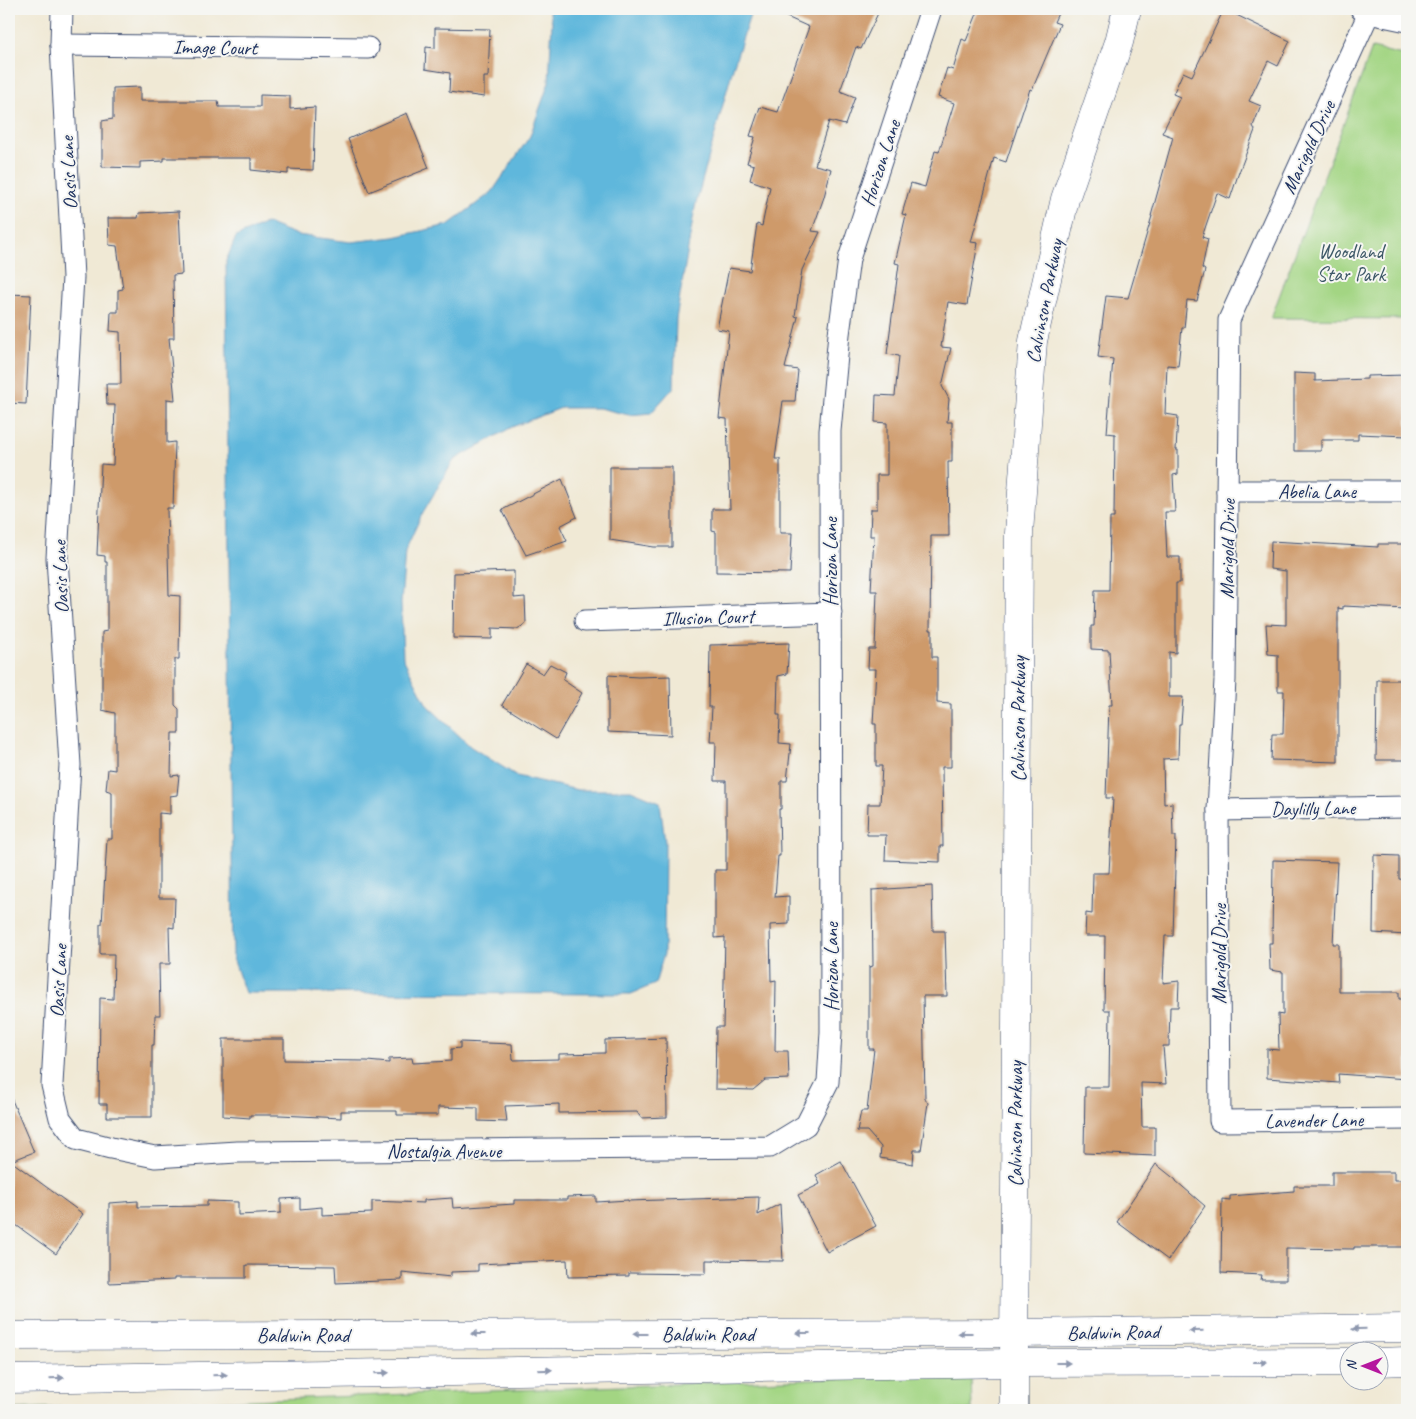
<svg xmlns="http://www.w3.org/2000/svg" width="1416" height="1419" viewBox="0 0 1416 1419" font-family="Caveat,sans-serif">
<style>
.green{fill:#a3d583;stroke:#5f8270}
.water{fill:#5eb7dc;stroke:#3c739d}
.building{fill:#ce9a6b}
.lines{fill:none;stroke-linecap:round;stroke-linejoin:round}
.minor-casing{stroke:#3b4b70;stroke-width:23}
.tertiary-casing{stroke:#3b4b70;stroke-width:29}
.secondary-casing{stroke:#3b4b70;stroke-width:29}
.minor{stroke:#fff;stroke-width:21}
.tertiary{stroke:#fff;stroke-width:28}
.secondary{stroke:#fff;stroke-width:28}
.oneway{fill:#8d97ae}
.labels{text-anchor:middle;stroke-width:4;stroke-linejoin:round;paint-order:stroke}
.street-label{font-size:20px;fill:#1b2f5e;stroke:#f6f6f2}
.park-label{font-size:20px;fill:#3d5867;stroke:#f6f6f2}
</style>
<rect width="100%" height="100%" fill="#f6f6f2"/>
<filter id="ink" filterUnits="userSpaceOnUse"><feTurbulence type="fractalNoise" baseFrequency=".02" numOctaves="2"/><feDisplacementMap in="SourceGraphic" scale="10" xChannelSelector="R" yChannelSelector="G"/><feConvolveMatrix kernelMatrix="1 2 1 2 8 2 1 2 1" color-interpolation-filters="sRGB"/></filter>
<filter id="wash" filterUnits="userSpaceOnUse"><feTurbulence type="fractalNoise" baseFrequency=".0096" numOctaves="4" result="noise"/><feDisplacementMap in="SourceGraphic" scale="20" xChannelSelector="R" yChannelSelector="G"/><feGaussianBlur stdDeviation="1.12" result="paint"/><feColorMatrix in="noise" values="0 0 0 0 0 0 0 0 0 0 0 0 0 0 0 0 0 1.4 0 .05"/><feComposite in="paint" operator="in"/></filter>
<g filter="url(#wash)">
<rect width="100%" height="100%" fill="#f0e9d5"/>
<g class="green">
<polygon points="1372,48 1407,56 1407,319 1271,318"/>
<polygon points="971,1373 972,1410 9,1410 9,1409"/>
</g>
<polygon class="water" points="549,9 752,9 733,68 695,207 676,319 674,387 651,413 629,415 599,408 561,408 512,427 454,460 422,514 405,551 401,603 403,658 427,705 471,747 517,776 578,790 631,790 660,802 665,842 664,954 655,984 631,994 245,993 233,958 226,261 236,237 266,223 297,235 351,242 394,237 448,225 492,192 530,136 549,82 552,22"/>
<g id="blocks">
<g class="building">
<polygon points="769,9 880,9 861,49 856,47 840,91 855,97 845,125 829,121 815,165 831,169 824,197 812,231 820,232 802,270 795,316 798,317 785,368 798,370 795,401 783,401 775,459 780,459 780,533 792,533 790,573 716,572 716,532 712,531 712,509 730,509 727,419 719,418 729,331 717,329 729,268 750,271 757,224 762,226 770,187 750,180 754,165 747,163 755,137 750,136 760,107 778,112 809,27"/>
<polygon points="979,9 1060,9 1054,22 1060,24 1032,90 1030,89 1006,162 994,158 971,242 978,243 967,305 948,302 941,347 951,348 942,386 949,399 947,422 952,422 952,462 948,462 949,536 931,536 930,630 932,630 932,657 937,657 937,703 951,704 951,767 942,767 943,846 940,846 940,862 885,860 886,835 867,835 868,804 880,804 882,766 876,766 876,724 873,724 876,669 868,669 869,649 875,649 877,591 871,591 874,536 870,536 871,509 877,509 877,475 887,475 887,423 875,422 876,395 895,396 899,356 887,354 899,264 895,263 906,215 902,214 911,183 925,187 935,151 939,152 954,103 938,97 947,68 953,70 962,39 966,41"/>
<polygon points="1224,9 1290,41 1278,66 1268,61 1249,101 1261,106 1253,126 1255,130 1238,175 1230,199 1217,193 1202,237 1208,239 1202,268 1205,270 1197,301 1187,300 1184,328 1182,328 1178,366 1167,365 1165,414 1178,416 1176,450 1178,450 1178,474 1173,475 1175,512 1165,512 1167,557 1180,557 1180,583 1176,583 1176,653 1169,652 1169,697 1183,697 1181,724 1179,724 1178,758 1163,759 1164,804 1172,803 1173,836 1176,836 1173,936 1165,936 1163,983 1179,981 1178,1007 1170,1007 1169,1046 1163,1046 1166,1084 1141,1083 1142,1127 1155,1127 1155,1156 1084,1153 1085,1087 1109,1087 1110,1010 1104,1010 1105,936 1085,936 1086,913 1092,914 1093,873 1109,873 1113,798 1106,798 1109,705 1112,705 1109,650 1091,649 1091,626 1094,626 1095,590 1109,590 1110,518 1114,518 1115,434 1107,433 1113,359 1098,357 1106,296 1128,298 1152,216 1151,216 1173,137 1162,133 1180,97 1173,94 1183,72 1192,76"/>
<polygon points="435,28 490,29 488,77 484,77 484,97 449,92 450,73 425,69 426,47 435,48"/>
<polygon points="140,87 140,101 218,101 219,107 260,107 260,95 290,96 290,109 315,107 313,170 288,169 288,174 251,170 251,158 164,158 164,161 140,162 140,168 102,167 102,121 113,119 113,88"/>
<polygon points="407,113 429,168 369,192 348,139"/>
<polygon points="179,211 182,274 173,275 174,338 169,338 175,400 167,399 167,443 175,442 173,508 167,508 169,595 180,596 179,659 175,659 175,705 179,709 179,733 172,733 171,776 179,775 177,795 170,796 170,814 159,813 159,898 175,898 174,928 169,927 170,964 159,964 160,1015 155,1015 154,1045 152,1045 152,1117 107,1117 107,1104 99,1104 100,998 113,999 114,954 100,954 100,924 102,924 107,839 112,839 112,792 106,790 108,769 115,770 115,713 102,710 102,632 107,631 107,562 105,562 105,556 97,555 101,464 113,465 115,405 107,405 106,384 121,384 120,332 110,331 111,312 118,312 118,290 123,289 117,246 109,245 108,218 138,218 139,213"/>
<polygon points="9,294 31,295 26,404 9,403"/>
<polygon points="1294,373 1315,374 1315,381 1367,379 1367,376 1407,375 1407,436 1358,434 1358,440 1321,440 1321,451 1294,451"/>
<polygon points="610,467 672,467 672,547 654,547 610,540"/>
<polygon points="562,479 577,517 560,526 567,541 526,555 502,510"/>
<polygon points="1271,541 1378,547 1378,544 1406,544 1407,550 1407,609 1343,606 1343,609 1338,608 1338,762 1271,760 1272,734 1283,734 1284,691 1278,691 1278,655 1268,654 1266,624 1286,625 1286,571 1270,569"/>
<polygon points="514,571 514,598 525,597 526,624 517,629 492,628 492,639 453,638 454,573"/>
<polygon points="789,643 787,674 778,676 777,715 780,715 779,743 791,744 787,781 781,781 781,809 779,809 780,856 778,856 775,897 789,896 789,924 770,925 771,981 776,980 775,1051 788,1051 789,1079 765,1080 753,1090 715,1089 716,1027 723,1027 725,937 715,938 715,870 726,870 726,781 715,781 716,742 710,742 712,707 709,707 710,645"/>
<polygon points="526,664 543,674 550,664 566,672 563,680 582,693 556,739 502,705"/>
<polygon points="608,675 638,677 670,676 671,735 608,732"/>
<polygon points="1377,680 1407,680 1407,760 1376,760"/>
<polygon points="1374,855 1399,856 1399,879 1407,880 1407,935 1373,933"/>
<polygon points="1273,860 1337,862 1333,944 1339,944 1339,992 1399,992 1399,999 1407,999 1407,1079 1338,1074 1339,1083 1267,1078 1267,1049 1279,1050 1278,1014 1283,1015 1283,972 1270,970 1269,943 1272,943"/>
<polygon points="932,886 933,931 945,931 947,996 923,996 925,1098 928,1103 921,1150 914,1150 913,1164 880,1158 881,1147 867,1131 857,1131 861,1111 867,1111 874,1049 869,1049 869,967 873,966 872,890"/>
<polygon points="666,1038 667,1117 641,1118 637,1112 559,1113 559,1104 505,1106 507,1122 478,1121 478,1108 438,1107 438,1115 397,1115 397,1111 341,1111 341,1118 280,1115 250,1115 250,1118 223,1116 223,1039 284,1039 284,1060 367,1061 389,1063 389,1059 412,1058 413,1063 451,1061 451,1049 460,1048 460,1042 512,1044 513,1060 559,1059 559,1054 605,1053 605,1040"/>
<polygon points="9,1093 34,1152 11,1161 83,1214 56,1254 9,1220"/>
<polygon points="841,1161 876,1226 827,1252 798,1195 820,1184 816,1175"/>
<polygon points="1156,1164 1176,1180 1176,1181 1205,1206 1168,1260 1117,1222"/>
<polygon points="1332,1172 1394,1172 1394,1180 1407,1180 1407,1247 1354,1247 1354,1249 1286,1248 1286,1280 1261,1280 1262,1275 1221,1273 1222,1199 1230,1200 1230,1196 1294,1191 1294,1186 1332,1186"/>
<polygon points="596,1196 596,1202 628,1200 628,1201 759,1197 758,1215 780,1204 783,1261 706,1260 706,1274 629,1273 629,1276 568,1277 567,1260 478,1264 478,1271 451,1272 451,1277 402,1272 402,1280 336,1283 335,1266 246,1265 246,1278 174,1278 174,1280 109,1283 109,1203 138,1201 138,1207 207,1206 207,1201 238,1202 238,1215 281,1213 281,1199 300,1198 300,1209 322,1207 322,1215 372,1213 372,1201 424,1203 424,1200 452,1198 453,1208 514,1204 514,1200 567,1200 567,1197"/>
</g>
</g>
</g>
<g filter="url(#ink)">
<use href="#blocks" fill-opacity="0" stroke="#3b4b70" stroke-width="1"/>
<g class="lines">
<defs>
<g id="minor">
<polyline points="62,9 61,45 73,277 57,558 70,765 52,1085 60,1118 76,1139 111,1148 155,1157 237,1152 770,1147 806,1125 828,1082 831,1032 830,431 839,334 849,259 931,9"/>
<polyline points="1361,9 1369,13 1407,21"/>
<polyline points="1373,9 1369,13 1229,320 1225,680 1218,810 1220,1121 1407,1119"/>
<polyline points="61,45 368,48"/>
<polyline points="1227,491 1407,491"/>
<polyline points="585,621 831,613"/>
<polyline points="1218,810 1407,807"/>
</g>
<g id="tertiary">
<polyline points="1014,1333 1407,1328"/>
<polyline points="1378,1362 1407,1361"/>
<polyline points="1014,1410 1014,1363 1348,1362"/>
</g>
<g id="secondary">
<polyline points="9,1336 1014,1333"/>
<polyline points="9,1379 1014,1363 1019,533 1033,341 1065,199 1119,42 1127,9"/>
</g>
</defs>
<use href="#minor" class="minor-casing"/>
<use href="#tertiary" class="tertiary-casing"/>
<use href="#secondary" class="secondary-casing"/>
<use href="#minor" class="minor"/>
<use href="#tertiary" class="tertiary"/>
<use href="#secondary" class="secondary"/>
</g>
<defs><path id="oneway-solid" d="M-6-.8H1V-3.2L6.5 0L1 3.2V.8H-6Z" transform="scale(1.25)"/></defs>
<g class="oneway">
<use href="#oneway-solid" transform="translate(1359 1329) rotate(179)"/>
<use href="#oneway-solid" transform="translate(1196 1331) rotate(179)"/>
<use href="#oneway-solid" transform="translate(803 1333) rotate(180)"/>
<use href="#oneway-solid" transform="translate(965 1333) rotate(180)"/>
<use href="#oneway-solid" transform="translate(478 1334) rotate(180)"/>
<use href="#oneway-solid" transform="translate(640 1334) rotate(180)"/>
<use href="#oneway-solid" transform="translate(1260 1362)"/>
<use href="#oneway-solid" transform="translate(1063 1363)"/>
<use href="#oneway-solid" transform="translate(545 1370) rotate(-1)"/>
<use href="#oneway-solid" transform="translate(382 1373) rotate(-1)"/>
<use href="#oneway-solid" transform="translate(220 1375) rotate(-1)"/>
<use href="#oneway-solid" transform="translate(57 1378) rotate(-1)"/>
</g>
</g>
<g class="labels">
<g class="street-label">
<text transform="translate(215 47) rotate(1)" y="7">Image Court</text>
<text transform="translate(1308 147) rotate(-65)" y="7">Marigold Drive</text>
<text transform="translate(880 163) rotate(-72)" y="7">Horizon Lane</text>
<text transform="translate(68 173) rotate(-93)" y="7">Oasis Lane</text>
<text transform="translate(1044 301) rotate(-79)" y="7">Calvinson Parkway</text>
<text x="1317" y="498">Abelia Lane</text>
<text transform="translate(1227 549) rotate(-89)" y="7">Marigold Drive</text>
<text transform="translate(830 562) rotate(-90)" y="7">Horizon Lane</text>
<text transform="translate(60 577) rotate(-92)" y="7">Oasis Lane</text>
<text transform="translate(708 617) rotate(-2)" y="7">Illusion Court</text>
<text transform="translate(1018 719) rotate(-90)" y="7">Calvinson Parkway</text>
<text transform="translate(1313 808) rotate(-1)" y="7">Daylilly Lane</text>
<text transform="translate(1219 954) rotate(-90)" y="7">Marigold Drive</text>
<text transform="translate(831 967) rotate(-90)" y="7">Horizon Lane</text>
<text transform="translate(58 981) rotate(-87)" y="7">Oasis Lane</text>
<text transform="translate(1314 1120) rotate(-1)" y="7">Lavender Lane</text>
<text transform="translate(1015 1124) rotate(-90)" y="7">Calvinson Parkway</text>
<text x="444" y="1158">Nostalgia Avenue</text>
<text transform="translate(1113 1332) rotate(-1)" y="7">Baldwin Road</text>
<text x="708" y="1341">Baldwin Road</text>
<text x="303" y="1342">Baldwin Road</text>
</g>
<g class="park-label">
<text x="1351" y="258">Woodland<tspan x="1351" dy="23">Star Park</tspan></text>
</g>
</g>
<rect width="1416" height="1419" fill="none" stroke="#f6f6f2" stroke-width="30"/>
<g transform="translate(1364 1366) rotate(270)"><circle r="24" fill="#f6f6f2" stroke="#9ea6b7"/>
<path d="M0-4L9 19L0 12L-9 19Z" fill="#b5179e"/>
<text y="-8" font-size="14" font-weight="bold" text-anchor="middle" fill="#1b2f5e">N</text>
</g>
</svg>
